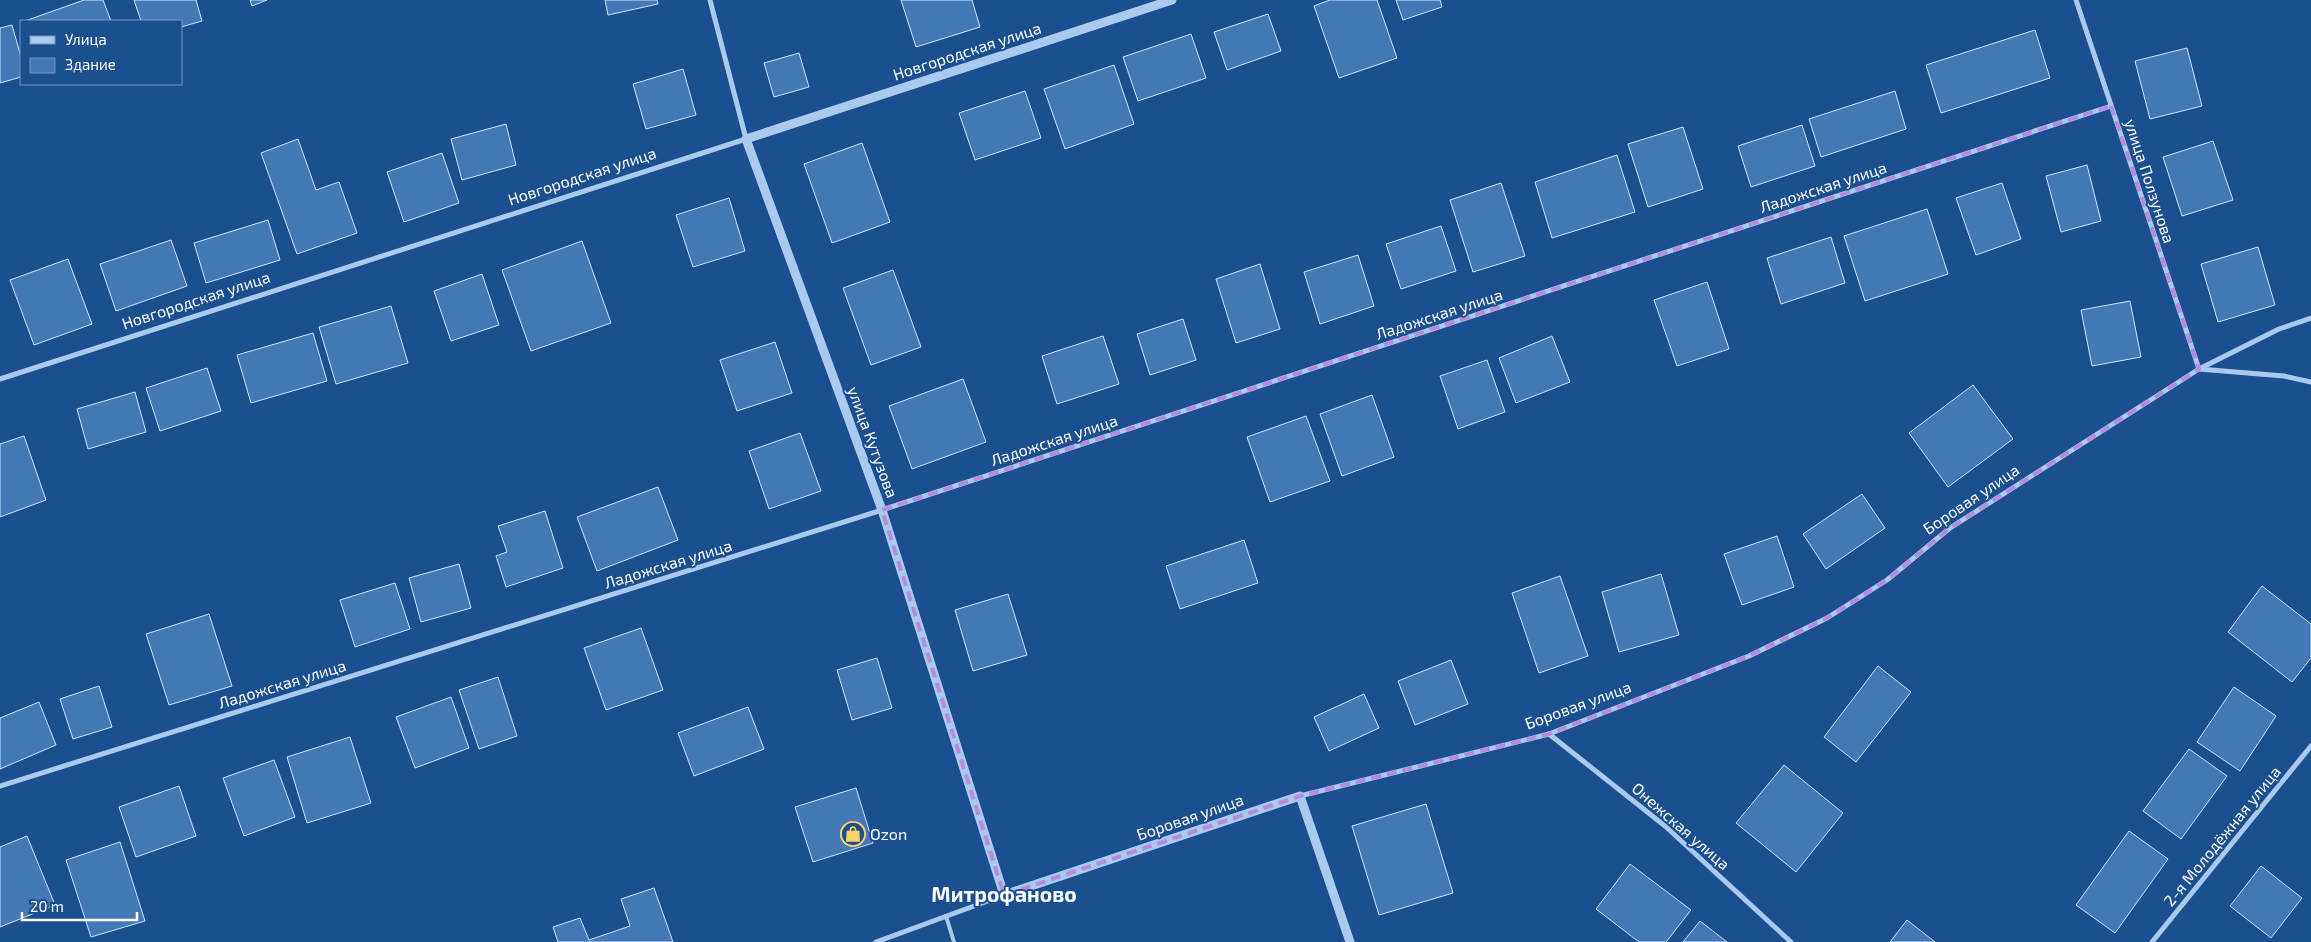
<svg xmlns="http://www.w3.org/2000/svg" width="2311" height="942" viewBox="0 0 2311 942" font-family="'Exo 2',sans-serif">
<style>
.building{fill:#4478b7;stroke:#cfe3fa}
.lines{fill:none;stroke-linecap:round;stroke-linejoin:round}
.service{stroke:#a9c9ee;stroke-width:4}
.minor{stroke:#a9c9ee;stroke-width:5}
.tertiary{stroke:#a9c9ee;stroke-width:9}
.marked{fill:none;stroke:#b68bdc;stroke-width:4;stroke-dasharray:10 6;stroke-linejoin:round}
.labels{text-anchor:middle;stroke-width:4;stroke-linejoin:round;paint-order:stroke}
.street-label{font-size:16px;fill:#fff;stroke:#1b4f8f}
.poi-label{font-size:16px;fill:#fff;stroke:#1b4f8f;text-anchor:start}
.district-label{font-size:21px;font-weight:bold;fill:#fff;stroke:#1b4f8f}
</style>
<rect width="100%" height="100%" fill="#1b4f8f"/>
<g class="building">
<polygon points="84,0 103,0 111,21 25,21"/>
<polygon points="134,0 196,0 202,21 181,27 181,21 141,21"/>
<polygon points="250,0 267,0 252,6"/>
<polygon points="605,0 657,0 658,4 608,15"/>
<polygon points="901,0 972,0 980,27 916,47"/>
<polygon points="1330,0 1377,0 1397,58 1339,78 1314,6"/>
<polygon points="1396,0 1440,0 1442,7 1403,20"/>
<polygon points="1268,14 1281,51 1227,70 1214,32"/>
<polygon points="12,25 21,57 21,77 0,83 0,28"/>
<polygon points="2035,30 2050,78 1941,113 1926,65"/>
<polygon points="1191,34 1206,78 1138,101 1123,57"/>
<polygon points="2187,48 2202,106 2150,119 2135,61"/>
<polygon points="799,53 809,87 774,97 764,63"/>
<polygon points="1114,65 1134,124 1065,149 1044,89"/>
<polygon points="683,69 696,115 646,129 633,84"/>
<polygon points="1025,91 1041,138 975,160 959,113"/>
<polygon points="1895,91 1906,129 1821,157 1809,119"/>
<polygon points="506,124 516,165 462,180 451,139"/>
<polygon points="1802,125 1815,166 1751,187 1738,146"/>
<polygon points="1683,127 1703,189 1648,207 1628,144"/>
<polygon points="298,139 316,190 339,182 357,233 297,254 261,153"/>
<polygon points="2213,141 2233,200 2182,216 2163,157"/>
<polygon points="862,143 890,222 832,243 804,164"/>
<polygon points="442,153 459,203 404,222 387,172"/>
<polygon points="1617,155 1635,212 1552,238 1535,182"/>
<polygon points="2087,165 2101,221 2061,232 2046,176"/>
<polygon points="1501,183 1525,256 1473,272 1450,200"/>
<polygon points="2002,183 2021,239 1976,255 1956,198"/>
<polygon points="729,198 745,251 693,267 676,215"/>
<polygon points="1927,209 1948,274 1865,301 1844,236"/>
<polygon points="268,220 280,260 206,283 194,243"/>
<polygon points="1441,226 1456,271 1401,289 1386,244"/>
<polygon points="1831,237 1845,283 1781,304 1767,258"/>
<polygon points="171,240 187,286 116,311 100,264"/>
<polygon points="582,241 611,323 531,351 502,270"/>
<polygon points="2258,247 2275,305 2218,322 2201,264"/>
<polygon points="1358,255 1374,306 1320,324 1304,272"/>
<polygon points="68,259 92,324 34,345 10,280"/>
<polygon points="1260,264 1280,329 1236,343 1216,279"/>
<polygon points="893,270 921,347 871,365 843,288"/>
<polygon points="482,274 499,325 451,341 434,291"/>
<polygon points="1707,282 1729,349 1677,366 1654,300"/>
<polygon points="2130,301 2141,357 2092,366 2081,310"/>
<polygon points="391,306 408,363 336,384 319,327"/>
<polygon points="1183,319 1196,360 1150,375 1137,334"/>
<polygon points="313,333 327,381 251,403 237,355"/>
<polygon points="1103,336 1119,384 1057,404 1042,356"/>
<polygon points="1552,336 1570,382 1516,403 1499,358"/>
<polygon points="775,342 792,393 737,411 720,360"/>
<polygon points="1487,360 1505,412 1458,429 1440,376"/>
<polygon points="207,368 221,411 160,431 146,388"/>
<polygon points="963,379 986,442 912,469 889,406"/>
<polygon points="1973,385 2013,439 1948,487 1909,433"/>
<polygon points="135,392 146,432 88,449 77,409"/>
<polygon points="1372,395 1394,457 1342,476 1320,414"/>
<polygon points="1306,416 1330,481 1270,502 1247,437"/>
<polygon points="800,433 821,491 769,509 749,451"/>
<polygon points="24,436 46,500 0,517 0,444"/>
<polygon points="658,487 678,540 597,571 577,517"/>
<polygon points="1862,494 1885,528 1826,569 1803,534"/>
<polygon points="545,511 563,568 506,587 496,556 507,552 498,526"/>
<polygon points="1777,536 1794,587 1742,605 1724,554"/>
<polygon points="1244,540 1258,583 1180,609 1166,566"/>
<polygon points="459,564 471,608 421,622 409,578"/>
<polygon points="1661,574 1679,635 1619,652 1602,592"/>
<polygon points="1560,576 1588,656 1539,673 1512,593"/>
<polygon points="395,583 410,629 355,647 340,600"/>
<polygon points="2262,586 2311,624 2311,658 2292,682 2228,632"/>
<polygon points="1008,594 1027,655 973,671 955,610"/>
<polygon points="209,614 232,686 169,705 146,634"/>
<polygon points="641,628 663,690 606,710 584,648"/>
<polygon points="877,658 892,708 852,720 837,670"/>
<polygon points="1451,660 1468,704 1415,725 1398,681"/>
<polygon points="1878,666 1911,692 1856,762 1824,737"/>
<polygon points="498,677 517,736 479,749 459,690"/>
<polygon points="99,686 112,727 73,739 60,699"/>
<polygon points="2234,687 2276,716 2240,771 2197,742"/>
<polygon points="1364,694 1379,728 1329,751 1314,717"/>
<polygon points="451,697 469,748 415,768 396,717"/>
<polygon points="39,702 56,745 0,769 0,718"/>
<polygon points="748,707 764,749 694,776 678,733"/>
<polygon points="350,737 371,803 307,823 287,757"/>
<polygon points="2189,749 2227,776 2181,839 2143,811"/>
<polygon points="274,760 295,817 244,836 223,778"/>
<polygon points="1784,765 1843,813 1796,872 1736,823"/>
<polygon points="179,786 196,836 136,857 119,807"/>
<polygon points="856,788 873,843 813,862 795,807"/>
<polygon points="1426,804 1453,893 1379,915 1352,826"/>
<polygon points="2129,831 2168,859 2115,933 2076,905"/>
<polygon points="27,836 55,905 0,927 0,847"/>
<polygon points="120,842 145,921 91,937 66,860"/>
<polygon points="1630,864 1691,910 1666,942 1639,942 1596,909"/>
<polygon points="2261,866 2302,898 2271,938 2230,906"/>
<polygon points="654,888 673,942 558,942 553,927 580,918 589,940 630,926 621,899"/>
<polygon points="1907,920 1935,942 1890,942"/>
<polygon points="1700,921 1727,942 1683,942"/>
</g>
<g class="lines">
<polyline class="service" points="946,916 954,942"/>
<g class="minor">
<polyline points="2076,0 2199,369 2279,329 2311,318"/>
<polyline points="0,379 746,139 710,0"/>
<polyline points="1549,734 1665,826 1791,942"/>
<polyline points="0,786 882,510 2111,106"/>
<polyline points="1300,796 1549,734 1749,656 1827,618 1887,580 1950,528 2199,369 2284,376 2311,382"/>
<polyline points="876,942 1004,895"/>
<polyline points="2152,942 2311,746"/>
</g>
<polyline class="tertiary" points="1172,0 746,139 882,510 1004,895 1300,796 1350,942"/>
</g>
<path class="marked" d="M2111,106L2199,369L1950,528L1887,580L1827,618L1749,656L1549,734L1300,796L1004,895L882,510Z"/>
<defs>
<symbol id="shop-ring" viewBox="-11 -11 22 22"><circle r="9.5" fill="#1b4f8f" stroke="#ffd166" stroke-width="1.5"/><path d="M-5-2.5h2.3a2.7 3.5 0 0 1 5.4 0H5L5.5 6h-11ZM-1.5-2.5h3a1.5 2.3 0 0 0-3 0Z" fill="#ffd166"/></symbol>
</defs>
<g fill-rule="evenodd">
<use href="#shop-ring" x="839" y="820" width="28" height="28"/>
</g>
<g class="labels">
<g class="street-label">
<text transform="translate(967 51) rotate(-18)" y="6">Новгородская улица</text>
<text transform="translate(582 176) rotate(-18)" y="6">Новгородская улица</text>
<text transform="translate(2150 181) rotate(72)" y="6">улица Ползунова</text>
<text transform="translate(1823 187) rotate(-18)" y="6">Ладожская улица</text>
<text transform="translate(196 300) rotate(-18)" y="6">Новгородская улица</text>
<text transform="translate(1439 314) rotate(-18)" y="6">Ладожская улица</text>
<text transform="translate(1054 440) rotate(-18)" y="6">Ладожская улица</text>
<text transform="translate(873 442) rotate(70)" y="6">улица Кутузова</text>
<text transform="translate(1971 499) rotate(-34)" y="6">Боровая улица</text>
<text transform="translate(668 564) rotate(-17)" y="6">Ладожская улица</text>
<text transform="translate(282 684) rotate(-17)" y="6">Ладожская улица</text>
<text transform="translate(1578 705) rotate(-20)" y="6">Боровая улица</text>
<text transform="translate(1190 817) rotate(-19)" y="6">Боровая улица</text>
<text transform="translate(1681 826) rotate(41)" y="6">Онежская улица</text>
<text transform="translate(2222 836) rotate(-51)" y="6">2-я Молодёжная улица</text>
</g>
<g class="poi-label">
<text x="870" y="840">Ozon</text>
</g>
<g class="district-label">
<text x="1004" y="902">Митрофаново</text>
</g>
</g>
<rect x="20" y="20" width="162" height="65" fill="#1b4f8f" stroke="#7695bc"/>
<rect x="30" y="36" width="25" height="8" fill="#a9c9ee" stroke="#7695bc"/>
<text x="65" y="45" font-size="15" fill="#ffffff">Улица</text>
<rect x="30" y="58" width="25" height="15" fill="#4478b7" stroke="#7695bc"/>
<text x="65" y="70" font-size="15" fill="#ffffff">Здание</text>
<path d="M22 912v8h115v-8" fill="none" stroke="#ffffff" stroke-width="2.5"/>
<text x="30" y="912" font-size="15" fill="#ffffff" stroke="#1b4f8f" stroke-width="4" paint-order="stroke">20 m</text>
</svg>
